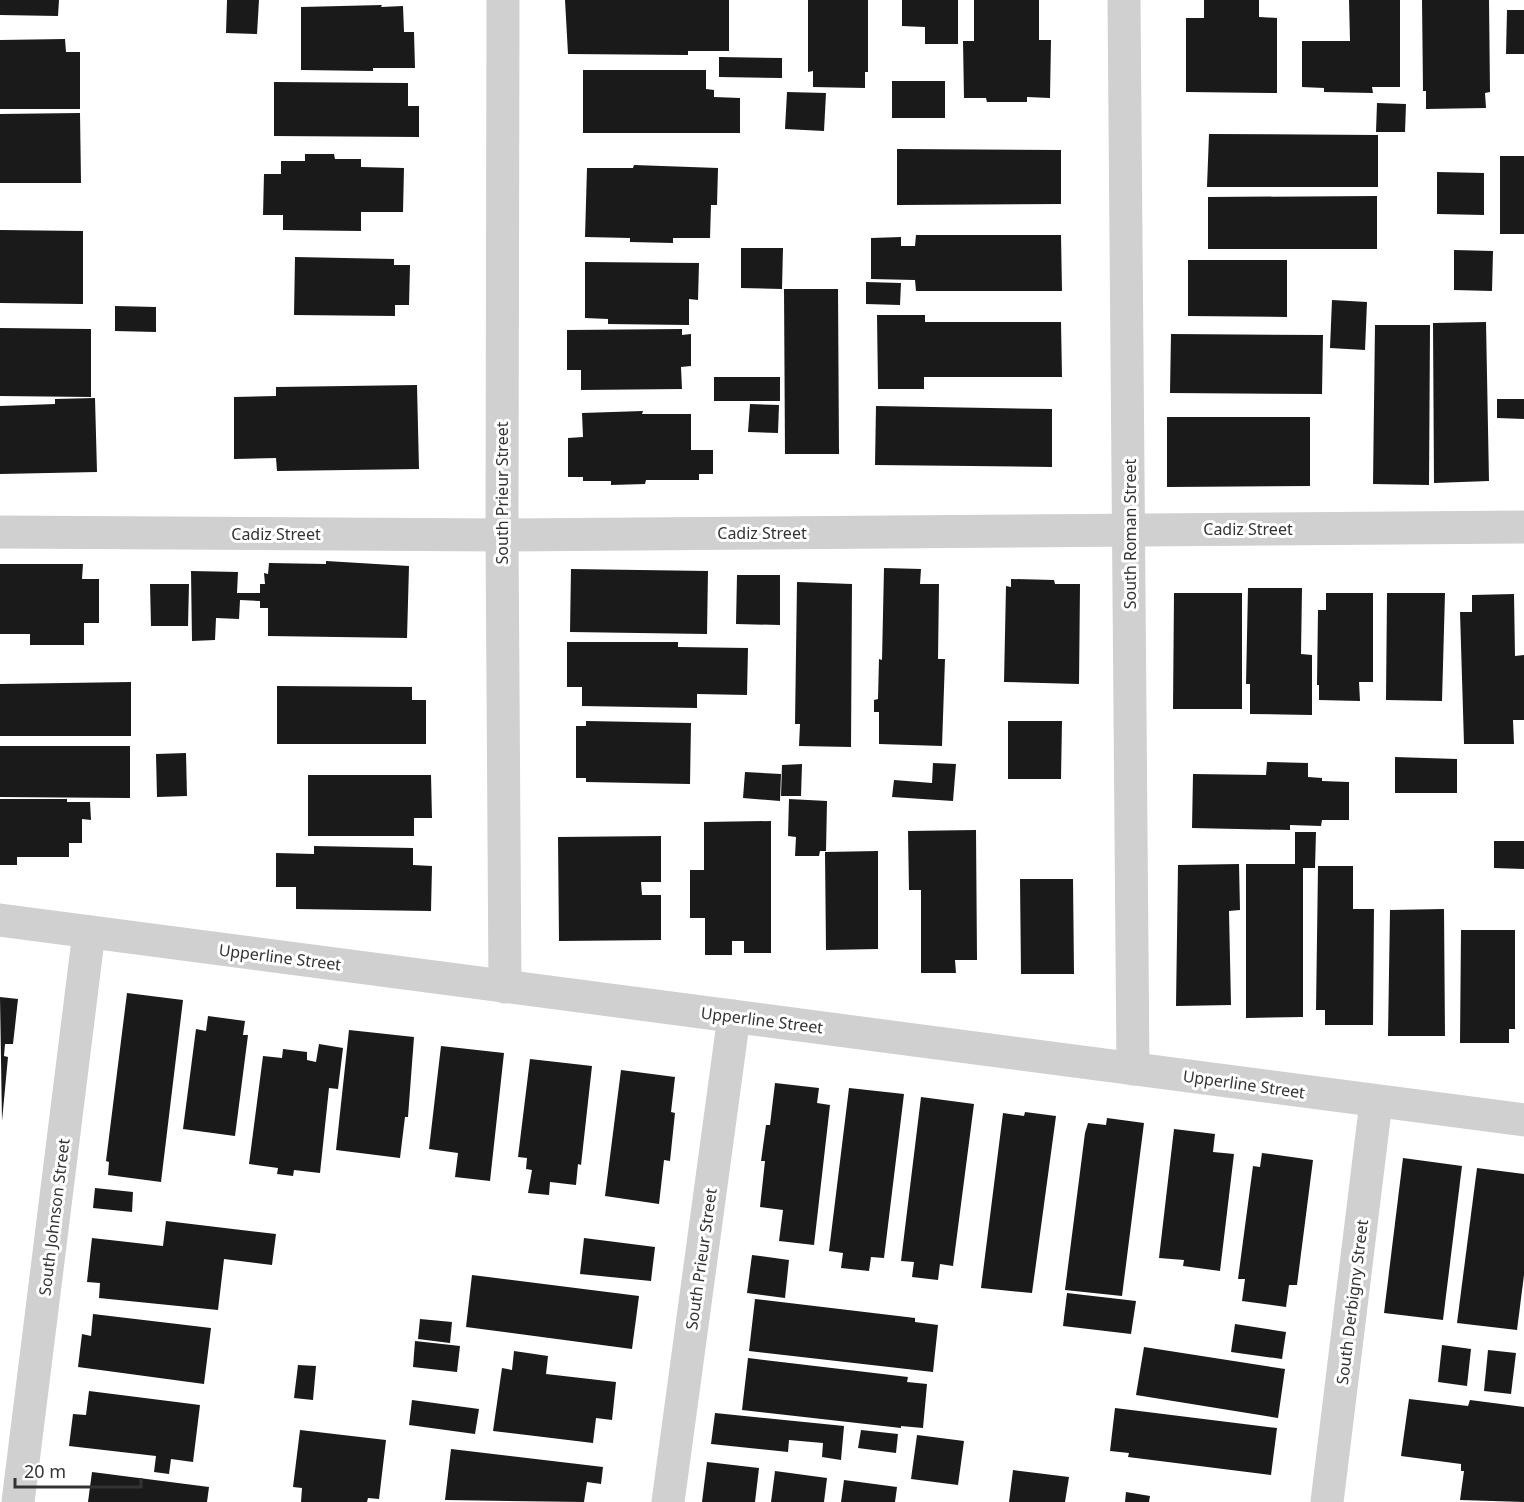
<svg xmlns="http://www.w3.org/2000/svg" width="1524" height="1502" viewBox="0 0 1524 1502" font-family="'Noto Sans',sans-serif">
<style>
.building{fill:#1a1a1a}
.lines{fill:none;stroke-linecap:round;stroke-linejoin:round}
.street{stroke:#d0d0d0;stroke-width:33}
.labels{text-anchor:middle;stroke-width:6;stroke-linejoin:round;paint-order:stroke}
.street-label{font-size:16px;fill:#333;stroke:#fff}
</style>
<rect width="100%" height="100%" fill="#fff"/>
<g class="building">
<polygon points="0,0 59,0 58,16 0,15"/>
<polygon points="227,0 259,0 257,34 226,33"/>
<polygon points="565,0 729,0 729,51 688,51 688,55 568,54"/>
<polygon points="808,0 868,0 868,72 865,72 865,88 813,87 813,71 808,72"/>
<polygon points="902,0 958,0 958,44 925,44 925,27 902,26"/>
<polygon points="974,0 1039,0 1039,40 1051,40 1050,98 1027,97 1027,102 987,102 986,98 964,98 963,41 974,41"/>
<polygon points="1204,0 1259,0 1259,17 1277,18 1277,93 1186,92 1186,18 1204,18"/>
<polygon points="1349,0 1400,0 1400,87 1372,87 1373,93 1324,92 1324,88 1302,87 1302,41 1350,41"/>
<polygon points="1422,0 1489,0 1490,92 1485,93 1486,108 1426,109 1426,91 1423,91"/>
<polygon points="382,5 381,7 403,6 404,32 414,32 415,68 373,68 373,71 301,70 301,7"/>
<polygon points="1507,10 1524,10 1524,54 1506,54"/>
<polygon points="65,39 66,52 80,52 80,109 0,109 0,40"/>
<polygon points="719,57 782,58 782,78 719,77"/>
<polygon points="583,70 706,70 706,89 714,90 714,97 740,98 740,133 583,133"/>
<rect x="892" y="81" width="53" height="37"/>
<polygon points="274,82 408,83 408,106 419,106 419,137 274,136"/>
<polygon points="787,92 826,93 824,131 785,129"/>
<polygon points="1377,103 1406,104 1405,132 1376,132"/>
<polygon points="80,113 81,183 0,183 0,114"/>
<polygon points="1209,134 1378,135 1378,187 1207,187"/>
<polygon points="897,149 1061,150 1061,204 897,205"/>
<polygon points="305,154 334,154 335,159 361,159 361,167 404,168 403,212 361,212 361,231 283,230 283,215 263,215 264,174 281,174 281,161 305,161"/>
<rect x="1500" y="156" width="24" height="78"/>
<polygon points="634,165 718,168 717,205 711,205 710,238 673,238 673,243 630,242 630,238 585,237 587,168 633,168"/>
<polygon points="1437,172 1484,173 1484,215 1437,214"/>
<polygon points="1377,196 1377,249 1208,249 1208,197"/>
<polygon points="0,230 83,231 83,304 0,303"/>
<polygon points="916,235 1061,235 1062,291 916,291 915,280 871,279 871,238 901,237 901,246 915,246"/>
<polygon points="741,248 783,248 782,289 741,288"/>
<polygon points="1454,250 1493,251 1492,291 1454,290"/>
<polygon points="295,257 394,259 394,265 410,265 409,305 395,305 395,316 294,315"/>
<polygon points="1188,260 1287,260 1287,317 1188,316"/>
<polygon points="585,262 699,263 698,300 689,299 689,325 608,324 608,319 585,318"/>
<polygon points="866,282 901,283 900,305 866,304"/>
<polygon points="784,289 838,289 839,454 785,454"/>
<polygon points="1332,300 1367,302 1365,350 1330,348"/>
<polygon points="115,306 156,307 156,332 115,331"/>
<polygon points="877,315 925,315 925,322 1061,322 1062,377 924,377 924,389 878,389"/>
<polygon points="1486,322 1489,481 1434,483 1433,323"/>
<polygon points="1375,325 1430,325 1429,485 1373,484"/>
<polygon points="0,328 91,329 91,397 0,396"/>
<polygon points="682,329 682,335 691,334 691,366 681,367 682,389 581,390 581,370 567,370 567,330"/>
<polygon points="1171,334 1323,335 1322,394 1170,393"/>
<rect x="714" y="377" width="66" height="24"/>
<polygon points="417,385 419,469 277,471 276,458 234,459 234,397 276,396 276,387"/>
<polygon points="95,398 97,472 0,474 0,406 55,404 55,399"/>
<polygon points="1497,399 1524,399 1524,419 1497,418"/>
<polygon points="750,404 779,405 778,433 748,432"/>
<polygon points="876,406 1052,409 1052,467 875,465"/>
<polygon points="643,411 642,414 691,414 691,450 713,450 713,474 699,474 699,480 646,480 645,484 611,485 611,481 583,481 583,477 568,477 568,438 583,437 582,413"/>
<polygon points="1167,417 1310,417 1310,486 1167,487"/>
<polygon points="326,561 409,566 407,638 268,636 268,608 260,608 260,601 240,600 239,619 216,618 215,640 192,641 191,571 238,572 237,593 260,593 260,584 265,584 264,573 268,574 269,563 326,564"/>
<polygon points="0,564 83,564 82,579 99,579 99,623 84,623 84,645 30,645 30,634 0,634"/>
<polygon points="884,568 921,569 920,584 939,584 938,659 945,659 942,746 879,744 879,712 874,712 874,700 878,699 879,659 882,660"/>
<polygon points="571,569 708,571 707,634 570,632"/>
<polygon points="737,575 780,575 780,625 736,624"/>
<polygon points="1011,579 1054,580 1055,584 1080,584 1079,684 1004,682 1006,586 1011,587"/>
<polygon points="797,582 852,584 851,747 799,746 800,724 795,724"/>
<polygon points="150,584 189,584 188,626 151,626"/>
<polygon points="1248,588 1302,588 1301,654 1312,655 1312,715 1250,714 1250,684 1246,684"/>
<polygon points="1174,593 1242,593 1242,709 1173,709"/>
<polygon points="1326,593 1373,593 1373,682 1359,682 1360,701 1319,700 1319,685 1317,685 1318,610 1326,610"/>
<polygon points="1387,593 1445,593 1442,701 1386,700"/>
<polygon points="1514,594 1515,656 1524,655 1524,720 1513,720 1514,744 1464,744 1460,612 1472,612 1472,595"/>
<polygon points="567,642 678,642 678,647 748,648 747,695 697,694 697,708 582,706 582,687 567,687"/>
<polygon points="131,682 131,736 0,736 0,684"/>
<polygon points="277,686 412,687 412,700 426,700 426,744 277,744"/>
<polygon points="586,721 691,723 690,784 586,782 586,778 576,778 576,726 586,726"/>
<polygon points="1008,721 1062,721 1061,779 1008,779"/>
<polygon points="0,746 130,746 130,798 0,797"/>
<polygon points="186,753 187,796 157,797 156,754"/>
<polygon points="1395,757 1457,759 1457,793 1395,793"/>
<polygon points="1267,762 1308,763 1308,777 1322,778 1322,781 1349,782 1349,820 1322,820 1321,826 1290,825 1290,830 1192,828 1193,774 1266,775"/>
<polygon points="933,763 956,764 953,801 892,797 894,780 932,783"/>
<polygon points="802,764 801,796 781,796 782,765"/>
<polygon points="745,772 781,774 780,801 743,798"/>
<polygon points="308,775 431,775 432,818 414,818 414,836 308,836"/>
<polygon points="0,799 67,799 67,802 90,802 91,820 82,819 82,843 69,843 69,857 17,857 17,865 0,865"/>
<polygon points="789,799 827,801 826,851 820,851 819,856 795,856 796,837 788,836"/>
<polygon points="771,821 771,953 744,953 744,941 732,941 732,955 705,955 705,918 690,918 690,870 704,870 704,822"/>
<polygon points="976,830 977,960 955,960 956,973 921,973 921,890 909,890 908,831"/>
<polygon points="1295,832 1316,832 1315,868 1303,868 1303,1017 1246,1018 1246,864 1295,864"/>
<polygon points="661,836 661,882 641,882 642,895 661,895 661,940 559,941 558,837"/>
<polygon points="1494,841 1524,841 1524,869 1494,868"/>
<polygon points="314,846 413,848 413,865 432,866 431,911 296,909 296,887 276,887 276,853 314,854"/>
<polygon points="878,851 878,949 826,950 825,852"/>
<polygon points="1239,864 1240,910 1229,911 1231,1005 1176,1006 1178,865"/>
<polygon points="1318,866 1353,866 1353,909 1374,909 1373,1025 1325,1025 1325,1010 1316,1010"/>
<polygon points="1020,879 1073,879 1074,974 1021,974"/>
<polygon points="1444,909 1445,1036 1388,1036 1390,910"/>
<polygon points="1461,930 1515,930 1515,1029 1509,1029 1509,1043 1460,1043"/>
<polygon points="127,993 183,1000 161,1182 108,1175 109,1162 106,1161"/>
<polygon points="0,997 18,999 13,1044 5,1044 4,1056 8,1057 2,1121"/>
<polygon points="208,1016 245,1021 243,1035 248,1035 235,1136 183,1129 196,1029 206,1031"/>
<polygon points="349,1030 414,1037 408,1117 405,1117 400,1158 336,1150"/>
<polygon points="319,1044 343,1048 338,1089 329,1088 320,1173 294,1170 293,1176 277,1174 278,1168 249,1164 263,1056 282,1058 283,1049 307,1052 307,1060 316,1062"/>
<polygon points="441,1046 504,1053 490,1181 455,1177 458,1153 429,1149"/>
<polygon points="530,1059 592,1066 581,1165 578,1164 576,1185 550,1182 549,1195 528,1193 532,1170 526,1169 527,1158 518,1157"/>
<polygon points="621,1070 675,1077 671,1112 675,1113 670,1161 664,1160 659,1204 605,1196"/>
<polygon points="775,1083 819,1088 817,1103 830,1105 814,1245 779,1241 783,1210 760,1207 765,1161 761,1161 766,1125 770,1125"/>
<polygon points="849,1088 904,1094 884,1258 871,1257 869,1271 841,1268 843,1253 829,1251"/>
<polygon points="921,1097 974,1104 953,1266 940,1264 938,1280 912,1277 914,1262 901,1261"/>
<polygon points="1025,1112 1056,1116 1032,1293 981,1288 1003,1113 1024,1116"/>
<polygon points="1107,1118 1144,1123 1122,1296 1065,1290 1085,1133 1088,1123 1106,1125"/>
<polygon points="1174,1129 1215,1134 1213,1152 1234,1154 1220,1271 1183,1266 1184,1260 1159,1258"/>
<polygon points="1262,1153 1313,1160 1297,1285 1289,1285 1286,1307 1242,1301 1245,1279 1238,1279 1253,1166 1260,1167"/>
<polygon points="1403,1158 1462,1166 1443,1320 1384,1313"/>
<polygon points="1477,1168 1524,1174 1524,1275 1517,1330 1457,1323"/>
<polygon points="95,1188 133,1192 132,1212 93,1208"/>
<polygon points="166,1221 276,1234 272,1265 224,1259 218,1310 99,1298 100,1283 87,1282 92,1238 163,1246"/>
<polygon points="584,1238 655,1247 651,1281 580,1274"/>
<polygon points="752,1255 789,1260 785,1298 747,1293"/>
<polygon points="472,1275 639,1296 632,1349 466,1327"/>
<polygon points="1067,1293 1136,1301 1131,1334 1063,1326"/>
<polygon points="755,1299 915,1318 915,1322 938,1325 933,1372 749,1351"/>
<polygon points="93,1314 211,1328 204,1384 78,1367 82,1334 91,1336"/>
<polygon points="420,1319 452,1322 450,1343 418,1339"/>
<polygon points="1235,1324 1286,1332 1282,1359 1231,1352"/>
<polygon points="415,1341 460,1346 457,1372 413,1367"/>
<polygon points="1442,1345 1471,1349 1467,1386 1438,1382"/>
<polygon points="1144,1347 1285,1369 1278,1418 1136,1395"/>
<polygon points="1488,1350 1516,1353 1511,1394 1484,1391"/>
<polygon points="514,1351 548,1356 546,1374 616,1382 612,1420 596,1418 593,1443 493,1431 502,1368 512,1370"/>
<polygon points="748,1358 908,1377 907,1382 927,1384 923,1428 901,1426 901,1428 742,1410"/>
<polygon points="298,1365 316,1366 313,1400 294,1398"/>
<polygon points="89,1391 200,1405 193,1462 171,1459 169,1474 154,1472 156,1456 69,1446 73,1414 86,1415"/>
<polygon points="1409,1399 1468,1406 1470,1400 1524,1407 1524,1502 1460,1500 1464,1471 1461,1471 1461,1464 1401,1456"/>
<polygon points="412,1400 479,1409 475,1434 409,1425"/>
<polygon points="1115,1408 1277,1428 1271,1475 1128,1457 1129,1453 1110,1451"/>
<polygon points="715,1413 844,1426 841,1460 822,1457 823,1443 789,1440 788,1452 711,1444"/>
<polygon points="300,1430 386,1440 379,1499 368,1498 367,1502 301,1502 302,1488 293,1487"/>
<polygon points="861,1430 898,1434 896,1453 858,1448"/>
<polygon points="917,1435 964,1441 958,1485 911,1479"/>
<polygon points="451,1449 603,1467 601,1484 587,1482 584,1502 445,1500"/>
<polygon points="707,1462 759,1468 755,1502 702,1502"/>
<polygon points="1013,1470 1069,1477 1065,1502 1009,1502"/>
<polygon points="775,1471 827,1478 824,1502 771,1502"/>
<polygon points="92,1472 209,1487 207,1502 88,1502"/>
<polygon points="844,1480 897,1487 895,1502 841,1502"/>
<polygon points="1126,1492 1150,1496 1149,1502 1125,1502"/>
</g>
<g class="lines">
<g class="street">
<polyline points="503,0 502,535 505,987"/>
<polyline points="1124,0 1133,1069"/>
<polyline points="0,532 502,535 1524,527"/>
<polyline points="0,920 1524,1120"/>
<polyline points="18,1502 89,932"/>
<polyline points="668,1502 734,1016"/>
<polyline points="1327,1502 1376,1102"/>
</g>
</g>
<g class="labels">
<g class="street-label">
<text transform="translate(502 493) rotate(-90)" y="6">South Prieur Street</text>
<text x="1248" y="535">Cadiz Street</text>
<text x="762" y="539">Cadiz Street</text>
<text x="276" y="540">Cadiz Street</text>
<text transform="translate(1130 534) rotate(-90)" y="6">South Roman Street</text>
<text transform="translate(280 957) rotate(7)" y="6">Upperline Street</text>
<text transform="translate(762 1020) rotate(7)" y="6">Upperline Street</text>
<text transform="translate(1244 1084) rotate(8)" y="6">Upperline Street</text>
<text transform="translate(54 1217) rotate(-83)" y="6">South Johnson Street</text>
<text transform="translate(701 1259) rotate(-82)" y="6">South Prieur Street</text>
<text transform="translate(1352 1302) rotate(-83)" y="6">South Derbigny Street</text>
</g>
</g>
<path d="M15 1478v9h126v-9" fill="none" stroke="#333333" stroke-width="3"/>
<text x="24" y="1478" font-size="18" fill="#333333" stroke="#ffffff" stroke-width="4.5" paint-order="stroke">20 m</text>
</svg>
